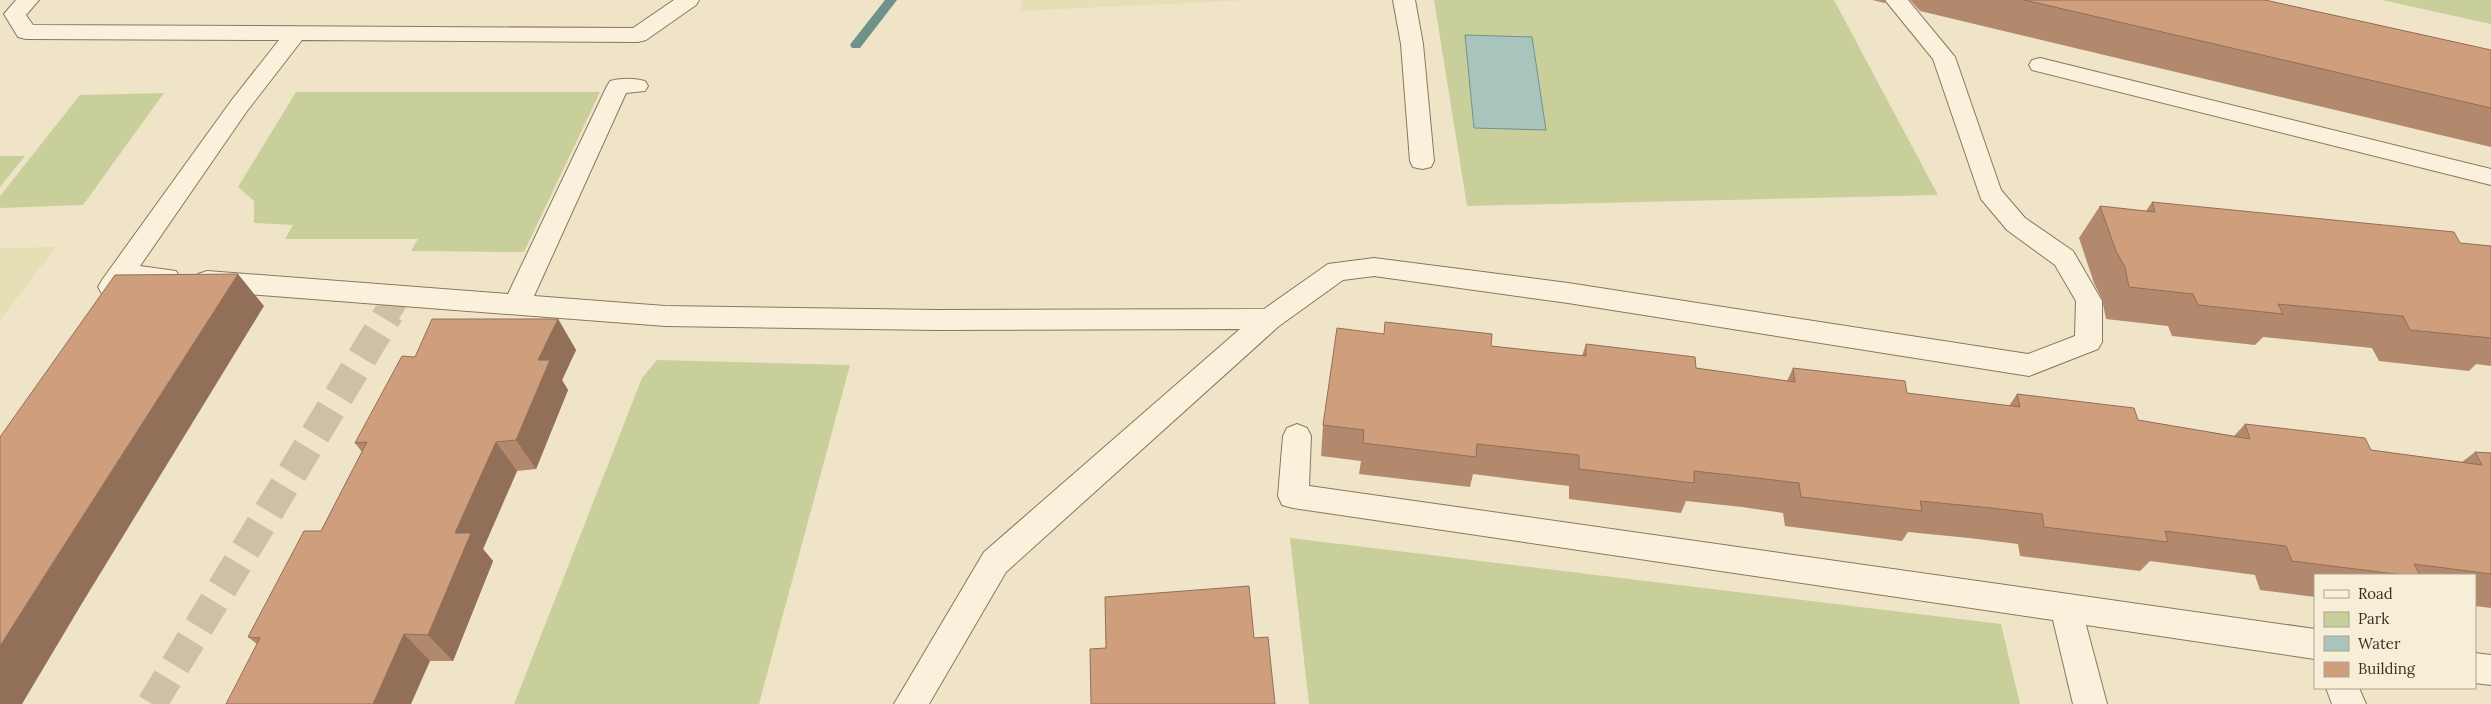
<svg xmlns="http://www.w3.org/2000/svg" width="2491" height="704" viewBox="0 0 2491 704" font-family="Lora,serif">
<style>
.farmland{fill:#e6deb5}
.green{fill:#c9cf9b}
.water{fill:#a9c4bc;stroke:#6f938a}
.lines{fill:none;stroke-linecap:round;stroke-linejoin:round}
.stream{fill:#6f938a;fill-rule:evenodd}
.minor-tunnel-far1{stroke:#ccc0a6;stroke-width:24;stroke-dasharray:24 12;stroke-linecap:butt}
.minor-tunnel{stroke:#ccc0a6;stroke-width:30;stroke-dasharray:30 15;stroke-linecap:butt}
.minor-casing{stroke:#8d765c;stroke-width:2}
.minor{fill:#faf1dc;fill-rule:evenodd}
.wall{fill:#b2896c}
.shaded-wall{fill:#916f58}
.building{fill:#cf9f7d;stroke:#916f58}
</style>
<rect width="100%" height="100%" fill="#f0e4c8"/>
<g class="farmland">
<polygon points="1022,0 1251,0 1020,11"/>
<polygon points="56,247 0,320 0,321 0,248"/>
</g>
<g class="green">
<polygon points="1434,0 1834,0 1938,195 1467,206"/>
<polygon points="2382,0 2491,0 2491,24"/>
<polygon points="296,92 600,92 524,252 411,251 418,239 285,239 293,225 254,223 254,201 238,187"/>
<polygon points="164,93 83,205 0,208 0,196 80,95"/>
<polygon points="0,156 25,156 0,187"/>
<polygon points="657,360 850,365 759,704 514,704 642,378"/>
<polygon points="1290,538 2001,624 2020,704 1309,704"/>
</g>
<polygon class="water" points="1465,35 1532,37 1546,130 1474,128"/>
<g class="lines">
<polygon class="stream" points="885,0 897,0 860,48 852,48 850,45 852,42"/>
<polyline class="minor-tunnel-far1" points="388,314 400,294"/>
<polyline class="minor-tunnel" points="152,704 389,313"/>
<defs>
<g id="minor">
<path d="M16,0H39L26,15L33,25L633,28L674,0H699L696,5L646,40L638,42L302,40L247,111L140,266L176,271L180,278L176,285L167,288L127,284C120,295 115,298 102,294L98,287L102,280L231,101L279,40L26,39L18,37L4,14Z"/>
<polygon points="1393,0 1415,0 1423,44 1434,161 1431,167 1422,169 1413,167 1410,161 1401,44"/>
<path d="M1885,0H1908L1955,57L2001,190L2025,218L2073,251L2102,301V342L2098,349L2029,376L1568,303L1374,276L1343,280L1279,326L1006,572L929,704H894L984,552L1240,329L938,330L665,326L207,291L198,288L194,281L198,274L207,271L508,294L607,86L610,81C622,78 633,78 645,81L648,86L645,91L626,93L534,296L665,306L938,310L1264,309L1328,264L1374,258L1568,283L2028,354L2075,336L2076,301L2055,265L2007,230L1981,199L1933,59Z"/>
<polygon points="2040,58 2491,169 2491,185 2032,70 2029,65 2032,60"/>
<polygon points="1297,424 1307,428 1311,436 1309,486 2315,629 2315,659 2086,625 2107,704 2073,704 2053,620 1293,508 1282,505 1278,496 1283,436 1287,428"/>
<polygon points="2475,653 2491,655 2491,685 2475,683"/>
<polygon points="2326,688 2359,688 2366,704 2332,704"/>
</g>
</defs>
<use href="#minor" class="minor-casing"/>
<use href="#minor" class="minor"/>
</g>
<g class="wall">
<polygon points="1872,0 1886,0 1885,3"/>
<polygon points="1910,0 2265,0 2491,50 2491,147 1920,11"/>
<polygon points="2152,202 2460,243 2491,246 2491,366 2476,364 2469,371 2379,361 2372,348 2263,337 2255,345 2172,336 2168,326 2106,319 2102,299 2094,283 2079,238 2100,206 2146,211"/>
<polygon points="558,319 576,350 562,380 568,390 536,469 517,471 483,549 493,561 453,661 430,661 257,644 248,637 321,531 362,452 355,443 415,357"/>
<polygon points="1586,344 1696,368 1787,381 1793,368 1907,393 2009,406 2017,394 2138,420 2234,436 2245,424 2371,450 2462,462 2475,452 2491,453 2491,608 2475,606 2475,575 2315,575 2315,597 2260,590 2255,575 2150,561 2140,571 2020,556 2018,544 1969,538 1908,532 1902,541 1785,526 1783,513 1742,507 1686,501 1681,513 1569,499 1569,486 1473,474 1470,487 1359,474 1361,461 1321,456 1323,425 1491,346 1582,356"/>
</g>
<g class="shaded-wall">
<polygon points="238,274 264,306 84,600 22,704 0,704 0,646 47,572"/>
<polygon points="558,319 576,350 562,380 568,390 536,469 516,440 538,360"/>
<polygon points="496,442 517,471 483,549 493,561 453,661 428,635 455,533"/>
<polygon points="404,634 430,661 411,704 373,704"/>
</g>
<g class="building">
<polygon points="2024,0 2265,0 2491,50 2491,108"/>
<polygon points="2152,202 2454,232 2460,243 2491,246 2491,338 2410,330 2403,316 2278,304 2283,314 2198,305 2193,294 2129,287 2125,267 2116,251 2100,206 2155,212"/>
<polygon points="238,274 47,572 0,646 0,437 115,275"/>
<polygon points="432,319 558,319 538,360 550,360 516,440 496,442 455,533 471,533 428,635 404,634 373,704 226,704 260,638 248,637 304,531 321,531 367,442 355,443 402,356 415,357"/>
<polygon points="1385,322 1492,334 1491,346 1537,351 1586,356 1586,344 1695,357 1696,368 1795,382 1793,368 1905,381 1907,393 2020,407 2017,394 2134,408 2138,420 2250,439 2245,424 2365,438 2371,450 2482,465 2475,452 2491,453 2491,574 2414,564 2420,575 2403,575 2292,561 2286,546 2165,531 2168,542 2044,527 2042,514 1991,508 1920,501 1922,511 1801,497 1799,483 1757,478 1694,471 1694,483 1579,469 1579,455 1477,444 1476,457 1363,443 1364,430 1323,425 1337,328 1384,334"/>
<polygon points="1249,586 1254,638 1268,637 1275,704 1091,704 1090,649 1106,648 1105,597"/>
</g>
<rect x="2314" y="574" width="162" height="115" fill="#f7eed8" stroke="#ada18e"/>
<rect x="2324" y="590" width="25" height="8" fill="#faf1dc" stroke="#ada18e"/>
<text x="2358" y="599" font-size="15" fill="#3d2e20">Road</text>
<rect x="2324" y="612" width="25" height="15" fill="#c9cf9b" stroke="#ada18e"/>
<text x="2358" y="624" font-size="15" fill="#3d2e20">Park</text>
<rect x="2324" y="636" width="25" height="15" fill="#a9c4bc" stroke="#ada18e"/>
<text x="2358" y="649" font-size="15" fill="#3d2e20">Water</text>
<rect x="2324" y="662" width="25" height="15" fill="#cf9f7d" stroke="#ada18e"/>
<text x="2358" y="674" font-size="15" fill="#3d2e20">Building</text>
</svg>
